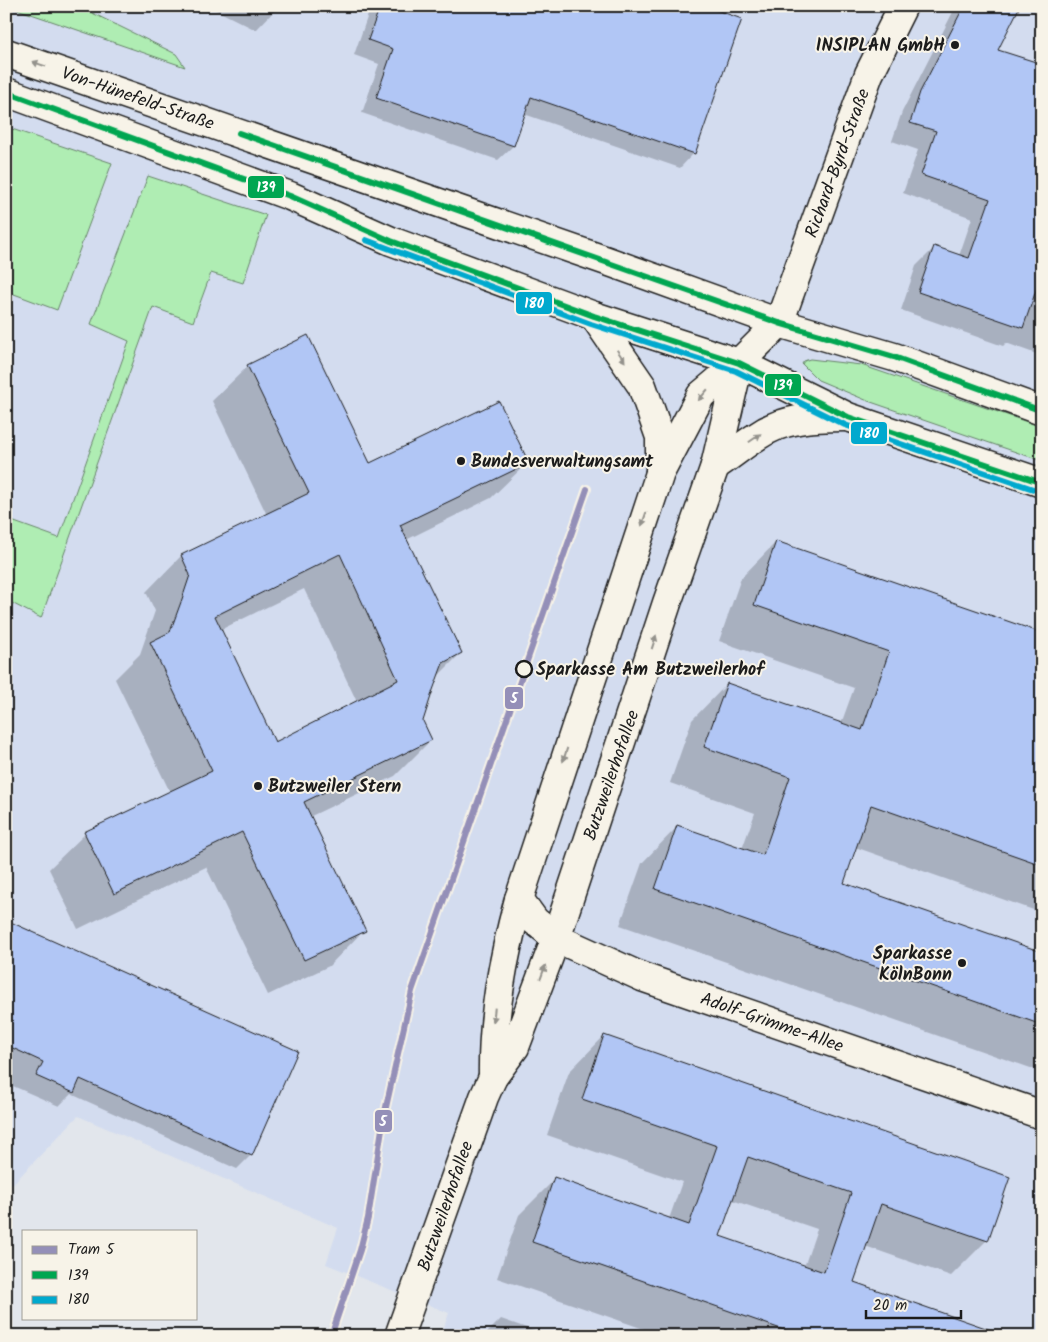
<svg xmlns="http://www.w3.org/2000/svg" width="1048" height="1342" viewBox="0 0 1048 1342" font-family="Kalam,sans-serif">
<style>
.built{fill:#d3dcef}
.green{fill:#afedb3;stroke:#668468}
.shadow{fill:#0003;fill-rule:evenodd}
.building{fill:#b1c6f5;stroke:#1c1c1c;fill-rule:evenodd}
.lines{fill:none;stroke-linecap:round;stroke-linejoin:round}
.minor-casing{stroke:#1c1c1c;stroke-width:31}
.minor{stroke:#f7f3e8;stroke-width:28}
.bus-1-casing{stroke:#f7f3e8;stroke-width:10}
.bus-2-casing{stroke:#f7f3e8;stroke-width:10}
.bus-1{stroke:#00a651;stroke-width:6}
.bus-2{stroke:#00a9ce;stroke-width:6}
.tram-1-casing{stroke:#f7f3e8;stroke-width:10}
.tram-1{stroke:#948fb8;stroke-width:6}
.oneway{fill:#94928c}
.poi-dot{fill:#1c1c1c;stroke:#f7f3e8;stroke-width:2}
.stop-dot{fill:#f7f3e8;stroke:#1c1c1c;stroke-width:2.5}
.labels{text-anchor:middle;stroke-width:4;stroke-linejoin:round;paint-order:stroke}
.poi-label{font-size:18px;font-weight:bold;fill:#1c1c1c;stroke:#f7f3e8;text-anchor:end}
.street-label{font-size:18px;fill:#1c1c1c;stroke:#f7f3e8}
.stop-label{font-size:18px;font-weight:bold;fill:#1c1c1c;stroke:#f7f3e8;text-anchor:start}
.line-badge{stroke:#f7f3e8;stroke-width:2}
.badge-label{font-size:14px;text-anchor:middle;font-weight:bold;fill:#fff}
</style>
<rect width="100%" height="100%" fill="#e2e6ec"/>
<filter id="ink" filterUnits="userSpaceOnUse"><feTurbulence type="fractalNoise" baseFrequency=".02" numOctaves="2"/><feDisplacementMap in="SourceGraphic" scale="10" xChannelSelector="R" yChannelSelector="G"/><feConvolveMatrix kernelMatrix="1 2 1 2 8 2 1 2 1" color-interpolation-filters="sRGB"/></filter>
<g filter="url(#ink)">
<polygon class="built" points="6,6 1042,6 1042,1336 441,1336 449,1313 326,1264 338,1228 78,1116 6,1191"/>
<g class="green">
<polygon points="8,6 78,6 176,54 185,67"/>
<polygon points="6,127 112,163 57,310 6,291"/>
<polygon points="148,176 266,215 243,283 211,273 193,322 153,307 41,618 6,600 6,519 59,538 129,341 91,324"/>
<polygon points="810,359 861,365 1042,427 1042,461 868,401 818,380 802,364 804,361"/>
</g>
<g class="shadow">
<polygon points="208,6 279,6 256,30"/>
<polygon points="371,6 701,6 694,153 680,168 524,114 513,146 498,160 362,113 379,64 354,55"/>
<polygon points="956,6 1020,6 996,50 1042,66 1042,356 1006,343 1003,346 901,310 916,266 934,248 959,256 972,218 903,193 918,150 892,141 902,112"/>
<path d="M248,366L370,465L527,463L491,498L406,540L461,653L436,678L421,721L431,740L395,776L309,817L364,930L329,966L268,995L206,867L78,929L49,869L85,834L170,792L115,679L140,654L155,611L146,592L181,556L267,515L212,401ZM304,589L357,702L275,743L220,630Z"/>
<polygon points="776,542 1042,635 1042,913 855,847 842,884 1042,953 1042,1072 620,925 642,863 677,827 742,849 755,813 670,783 692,720 727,684 841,724 854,688 719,641 741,578"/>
<polygon points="6,921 251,1155 237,1169 71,1094 59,1106 6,1083"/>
<path d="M604,1036L987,1240L951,1276L865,1246L853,1283L953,1336H664L497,1278L519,1215L555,1179L669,1219L682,1182L547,1135L569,1072ZM732,1200L817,1229L804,1267L719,1237Z"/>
<polygon points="501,1319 549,1336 484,1336"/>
</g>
<g class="building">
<polygon points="380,6 705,6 742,19 695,154 531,97 514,146 376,98 393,49 368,40"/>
<polygon points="964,6 1020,6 998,50 1042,64 1042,273 1023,328 918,292 934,246 969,258 990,199 921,175 936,131 910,123 920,92"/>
<path d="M308,335L370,463L499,401L529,463L400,525L462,653L443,663L433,690L423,721L432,740L304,802L366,931L304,960L242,832L114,894L84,832L212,771L150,642L170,632L181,602L190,575L181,555L309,493L247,365ZM340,554L398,680L275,742L215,616Z"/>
<polygon points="776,541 1042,633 1042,865 871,805 844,883 1042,952 1042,1025 655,889 677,825 763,855 790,777 704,747 727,683 862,730 889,652 754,605"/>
<polygon points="6,920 298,1051 252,1156 80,1079 74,1093 36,1076 43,1062 6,1045"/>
<path d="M604,1035L1010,1177L988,1241L881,1204L854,1282L997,1332V1336H801L532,1242L554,1177L689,1225L717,1146L582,1099ZM748,1157L851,1193L824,1272L720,1236Z"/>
</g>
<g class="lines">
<defs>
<g id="minor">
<polyline points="6,53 607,261 779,323 894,357 1042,411"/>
<polyline points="6,92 290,196 391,241 594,316 739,363 848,417 1042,483"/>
<polyline points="594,316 642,386 660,437 660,471"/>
<path d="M715,466C729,457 742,446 756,437C782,418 814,417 845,417"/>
<polyline points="519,899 535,921 556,938 642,977 1042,1115"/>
<path d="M493,1077C492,1015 503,959 519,899L660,473L701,395L739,363L779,323L869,74L903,6"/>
<polyline points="399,1336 484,1097 493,1077 515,1047 556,938 667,603 715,466 739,363"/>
</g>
</defs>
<use href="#minor" class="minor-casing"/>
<use href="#minor" class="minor"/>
<defs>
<g id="bus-1">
<polyline points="6,92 290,196 391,241 594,316 739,363 848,417 1042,483"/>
<polyline points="239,133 779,323 894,357 1042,411"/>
</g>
<polyline id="bus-2" points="366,240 591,324 736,371 845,425 1039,491"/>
</defs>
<use href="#bus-1" class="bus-1-casing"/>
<use href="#bus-2" class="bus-2-casing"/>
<use href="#bus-1" class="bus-1"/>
<use href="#bus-2" class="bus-2"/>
<defs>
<polyline id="tram-1" points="331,1336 360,1250 368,1218 384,1116 412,991 587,489"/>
</defs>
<use href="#tram-1" class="tram-1-casing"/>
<use href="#tram-1" class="tram-1"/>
</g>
<defs><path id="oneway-solid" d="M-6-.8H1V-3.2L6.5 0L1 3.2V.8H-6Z" transform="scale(1.25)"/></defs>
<g class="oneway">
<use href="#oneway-solid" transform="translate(39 64) rotate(-161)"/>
<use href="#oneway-solid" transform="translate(621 356) rotate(56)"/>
<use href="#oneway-solid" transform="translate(703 395) rotate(130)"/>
<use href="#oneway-solid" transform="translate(755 438) rotate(-35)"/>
<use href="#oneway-solid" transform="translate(644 519) rotate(109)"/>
<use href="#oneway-solid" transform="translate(654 642) rotate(-72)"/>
<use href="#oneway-solid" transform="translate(565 755) rotate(108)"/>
<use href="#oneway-solid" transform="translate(543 972) rotate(-70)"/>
<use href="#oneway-solid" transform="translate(494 1015) rotate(96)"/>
</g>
</g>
<g class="poi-dot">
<circle cx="955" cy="45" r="5"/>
<circle cx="461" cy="461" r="5"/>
<circle cx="258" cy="786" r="5"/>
<circle cx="962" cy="963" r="5"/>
</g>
<circle class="stop-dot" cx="524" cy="669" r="8"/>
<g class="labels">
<g class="poi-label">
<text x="945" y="51">INSIPLAN GmbH</text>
<text x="471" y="467" text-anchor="start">Bundesverwaltungsamt</text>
<text x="268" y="792" text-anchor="start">Butzweiler Stern</text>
<text x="952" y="959">Sparkasse<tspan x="952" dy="21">KölnBonn</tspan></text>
</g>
<g class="street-label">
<text transform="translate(138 98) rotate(19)" y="6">Von-Hünefeld-Straße</text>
<text transform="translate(837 163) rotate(-70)" y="6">Richard-Byrd-Straße</text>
<text transform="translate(611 775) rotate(-71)" y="6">Butzweilerhofallee</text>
<text transform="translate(772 1022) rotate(19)" y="6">Adolf-Grimme-Allee</text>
<text transform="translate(445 1206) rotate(-71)" y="6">Butzweilerhofallee</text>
</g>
<g class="stop-label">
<text x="536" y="675">Sparkasse Am Butzweilerhof</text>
</g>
</g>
<g class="line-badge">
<rect x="247" y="175" width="38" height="24" rx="5" fill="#00a651"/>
<rect x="515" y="291" width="38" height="24" rx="5" fill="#00a9ce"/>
<rect x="764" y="373" width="38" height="24" rx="5" fill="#00a651"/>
<rect x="850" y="421" width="38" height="24" rx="5" fill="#00a9ce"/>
<rect x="504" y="686" width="20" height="24" rx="5" fill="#948fb8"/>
<rect x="374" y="1109" width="19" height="24" rx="5" fill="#948fb8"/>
</g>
<g class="badge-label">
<text x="266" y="192">139</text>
<text x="534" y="308">180</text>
<text x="783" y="390">139</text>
<text x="869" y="438">180</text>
<text x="514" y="703">5</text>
<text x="383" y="1126">5</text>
</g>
<rect width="1048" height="1342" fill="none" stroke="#f7f3e8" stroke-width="25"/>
<rect x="12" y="12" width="1023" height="1317" fill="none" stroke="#1c1c1c" stroke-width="2" filter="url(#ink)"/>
<rect x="22" y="1230" width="175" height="90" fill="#f7f3e8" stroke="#9f9d96"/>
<rect x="32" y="1246" width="25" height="8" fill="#948fb8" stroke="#9f9d96"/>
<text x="68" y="1254" font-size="15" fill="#1c1c1c">Tram 5</text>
<rect x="32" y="1271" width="25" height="8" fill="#00a651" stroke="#9f9d96"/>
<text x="68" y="1280" font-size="15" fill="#1c1c1c">139</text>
<rect x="32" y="1296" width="25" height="8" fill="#00a9ce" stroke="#9f9d96"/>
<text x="68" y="1304" font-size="15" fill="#1c1c1c">180</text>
<path d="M866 1310v8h95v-8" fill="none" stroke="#1c1c1c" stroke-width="2.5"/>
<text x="873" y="1310" font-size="15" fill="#1c1c1c" stroke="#f7f3e8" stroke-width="4" paint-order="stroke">20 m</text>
</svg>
